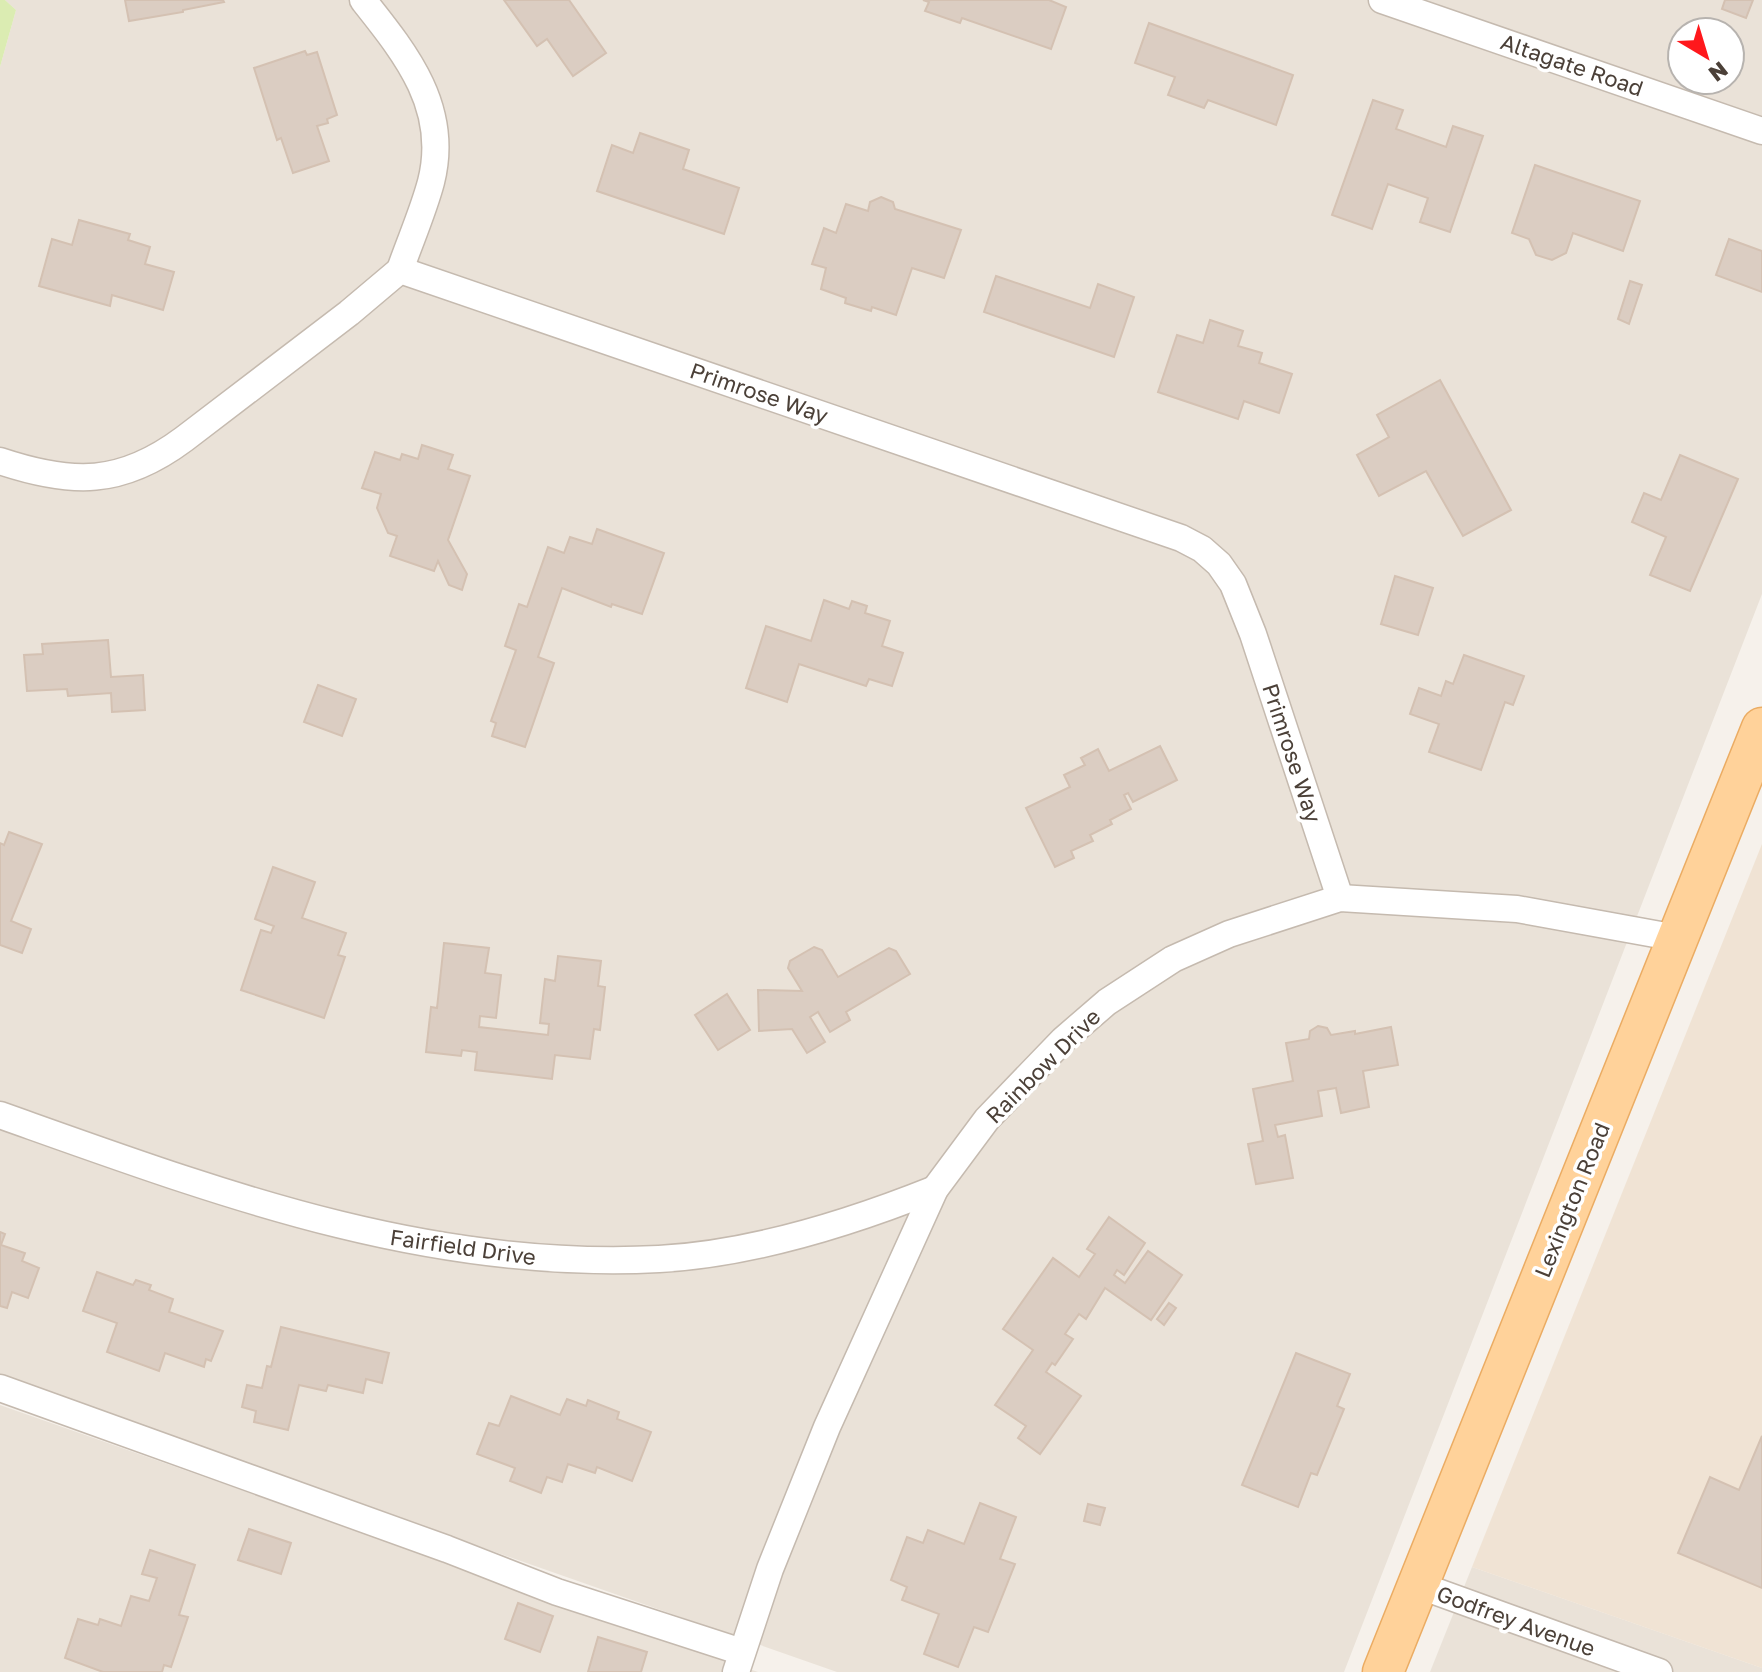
<svg xmlns="http://www.w3.org/2000/svg" width="1762" height="1672" viewBox="0 0 1762 1672" font-family="'Golos Text',sans-serif">
<style>
.residential{fill:#eae2d8;fill-rule:evenodd}
.education{fill:#f0e3d4}
.green{fill:#dbecb2}
.building{fill:#dbcdc2;stroke:#d4c1b2;stroke-width:2}
.lines{fill:none;stroke-linecap:round;stroke-linejoin:round}
.minor-casing{stroke:#c5baaf;stroke-width:29}
.primary-casing{stroke:#ebac63;stroke-width:43}
.minor{stroke:#fff;stroke-width:26}
.primary{stroke:#ffd29a;stroke-width:40}
.labels{text-anchor:middle;stroke-width:7;stroke-linejoin:round;paint-order:stroke}
.street-label{font-size:22px;fill:#4b4038;stroke:#fff}
</style>
<rect width="100%" height="100%" fill="#f6f1eb"/>
<g class="residential">
<path d="M5,0H1762V594L1344,1672H837L0,1378V67L16,10ZM1682,32H1730V80H1682Z"/>
<polygon points="0,1405 758,1672 0,1672"/>
<polygon points="1472,1567 1762,1668 1762,1672 1430,1672"/>
</g>
<polygon class="education" points="1762,844 1762,1668 1472,1567"/>
<polygon class="green" points="0,0 5,0 16,10 0,67"/>
<g class="building">
<polygon points="125,0 223,0 224,2 183,10 183,12 129,21"/>
<polygon points="504,0 569,0 606,53 573,76 547,39 537,46"/>
<polygon points="923,0 1049,0 1066,7 1051,49 962,18 960,23 925,11 929,2"/>
<polygon points="1725,0 1753,0 1746,18 1722,9"/>
<polygon points="1149,23 1293,75 1276,125 1208,100 1204,108 1168,95 1175,77 1135,63"/>
<polygon points="305,51 307,55 317,52 337,115 327,119 328,123 317,126 329,161 293,173 281,138 277,140 254,68"/>
<polygon points="1373,100 1403,110 1396,129 1446,147 1453,126 1483,136 1450,232 1420,222 1428,198 1388,184 1372,229 1332,215"/>
<polygon points="640,133 689,150 683,169 739,188 724,234 597,191 612,145 633,153"/>
<polygon points="1535,165 1640,201 1623,251 1573,233 1566,253 1552,260 1536,255 1529,239 1512,233"/>
<polygon points="881,197 893,202 895,209 961,230 944,278 912,268 896,315 872,307 871,311 848,304 845,303 846,298 821,289 826,268 812,264 824,228 836,233 846,204 868,211 870,202"/>
<polygon points="79,220 130,234 128,240 150,247 145,264 174,272 163,310 112,295 110,306 39,286 52,239 72,245"/>
<polygon points="1729,239 1762,251 1762,292 1716,275"/>
<polygon points="996,276 1090,308 1098,284 1134,297 1114,357 984,312"/>
<polygon points="1630,281 1642,285 1629,324 1618,319"/>
<polygon points="1210,320 1243,331 1238,346 1262,353 1259,363 1292,374 1279,413 1244,401 1238,419 1158,392 1177,335 1203,343"/>
<polygon points="1440,380 1511,510 1463,536 1426,471 1379,496 1357,455 1389,437 1377,415"/>
<polygon points="422,445 453,455 448,469 470,476 448,540 467,574 462,590 449,585 438,561 434,571 390,556 397,536 388,533 377,508 381,494 362,488 375,452 400,460 402,454 418,459"/>
<polygon points="1680,455 1738,479 1690,591 1650,575 1666,537 1632,522 1644,493 1661,500"/>
<polygon points="597,529 664,553 642,614 612,604 611,607 562,588 538,657 554,663 525,747 492,736 496,723 491,721 516,650 505,646 519,604 527,607 548,547 564,553 570,537 592,544"/>
<polygon points="1395,576 1433,588 1418,635 1381,624"/>
<polygon points="824,600 849,609 852,601 867,606 865,613 890,621 882,646 903,653 892,686 869,679 866,686 799,664 787,702 746,688 766,626 811,641"/>
<polygon points="108,640 111,677 143,675 145,710 112,712 111,693 68,696 67,689 27,691 24,655 43,654 42,644"/>
<polygon points="1464,655 1524,676 1513,705 1505,702 1481,770 1429,752 1439,724 1410,714 1419,688 1441,696 1446,681 1453,684"/>
<polygon points="318,685 356,699 342,736 304,722"/>
<polygon points="1160,746 1177,780 1133,802 1128,793 1124,795 1131,809 1110,820 1112,824 1090,835 1093,841 1071,851 1074,858 1055,867 1026,808 1070,787 1064,775 1085,765 1081,758 1098,749 1109,771"/>
<polygon points="9,832 42,844 11,921 31,929 22,953 0,945 0,843 4,845"/>
<polygon points="273,867 315,882 302,918 346,933 338,955 345,957 324,1018 241,990 261,930 271,933 274,926 255,919"/>
<polygon points="444,943 489,948 485,973 501,975 496,1018 480,1016 479,1027 548,1035 549,1024 540,1023 545,979 555,981 558,956 601,961 598,986 605,987 600,1030 594,1029 590,1059 555,1055 552,1079 475,1070 477,1052 462,1050 461,1056 426,1052 431,1007 437,1008"/>
<polygon points="814,947 822,950 838,977 889,948 896,951 910,974 846,1012 850,1020 830,1032 818,1012 810,1017 825,1042 807,1053 792,1029 759,1031 758,990 802,991 788,968 790,961"/>
<polygon points="727,994 750,1030 718,1050 695,1015"/>
<polygon points="1318,1026 1327,1028 1331,1035 1355,1031 1355,1034 1391,1027 1398,1065 1363,1071 1369,1107 1341,1113 1336,1088 1318,1091 1322,1116 1275,1125 1278,1137 1285,1135 1293,1178 1256,1184 1248,1144 1263,1141 1253,1089 1293,1081 1286,1043 1309,1039 1310,1031"/>
<polygon points="1109,1217 1145,1243 1124,1275 1117,1270 1114,1275 1125,1283 1148,1251 1182,1275 1151,1320 1105,1288 1086,1319 1079,1314 1065,1334 1073,1339 1055,1365 1052,1363 1046,1372 1081,1396 1040,1454 1018,1438 1026,1426 995,1405 1033,1350 1003,1329 1053,1258 1079,1277 1095,1254 1087,1249"/>
<polygon points="0,1232 5,1234 1,1245 25,1253 22,1261 39,1268 28,1298 12,1292 7,1308 0,1306"/>
<polygon points="97,1272 133,1285 136,1280 151,1285 149,1290 173,1299 169,1312 223,1331 211,1361 206,1359 204,1367 165,1353 159,1371 107,1352 117,1323 83,1311"/>
<polygon points="1169,1303 1176,1308 1164,1325 1157,1319"/>
<polygon points="281,1327 389,1353 382,1383 366,1379 363,1393 328,1385 326,1391 299,1385 288,1430 254,1422 256,1411 242,1407 247,1385 262,1388 267,1366 271,1367"/>
<polygon points="1296,1353 1350,1374 1337,1406 1344,1409 1317,1475 1311,1473 1298,1507 1242,1485"/>
<polygon points="511,1396 560,1415 567,1399 586,1406 588,1400 619,1412 617,1419 651,1432 632,1481 597,1467 595,1473 568,1464 562,1482 547,1477 541,1493 510,1481 515,1468 477,1454 489,1423 499,1426"/>
<polygon points="1762,1436 1762,1588 1678,1553 1710,1477 1739,1490"/>
<polygon points="980,1503 1016,1517 1000,1559 1015,1564 988,1632 974,1627 958,1667 924,1654 939,1614 902,1600 907,1587 891,1580 907,1537 923,1543 928,1530 964,1544"/>
<polygon points="1088,1504 1105,1508 1100,1525 1084,1521"/>
<polygon points="249,1529 291,1543 281,1574 238,1560"/>
<polygon points="150,1550 195,1565 179,1615 188,1617 171,1667 164,1665 162,1672 103,1672 65,1658 78,1619 98,1625 100,1619 121,1626 131,1596 149,1601 157,1578 142,1574"/>
<polygon points="518,1603 553,1616 540,1652 505,1639"/>
<polygon points="598,1637 647,1652 641,1672 588,1672"/>
</g>
<g class="lines">
<defs>
<g id="minor">
<path d="M363,0C406,54 450,108 431,182C423,212 410,241 400,270"/>
<polyline points="1382,0 1762,131"/>
<path d="M0,461C72,485 121,486 184,439L349,313L400,270L1181,538L1202,549L1219,564L1233,584L1253,634L1340,898"/>
<path d="M0,1115C217,1192 425,1271 659,1259C751,1254 850,1223 935,1189"/>
<polyline points="0,1388 447,1549 557,1592 742,1652"/>
<polyline points="1418,1585 1659,1672"/>
<polyline points="736,1672 770,1569 827,1427 935,1189 987,1119 1063,1040 1107,1002 1173,959 1229,934 1340,898 1517,909 1677,938"/>
</g>
<polyline id="primary" points="1383,1672 1762,728"/>
</defs>
<use href="#minor" class="minor-casing"/>
<use href="#primary" class="primary-casing"/>
<use href="#minor" class="minor"/>
<use href="#primary" class="primary"/>
</g>
<g class="labels">
<g class="street-label">
<text transform="translate(1572 65) rotate(19)" y="8">Altagate Road</text>
<text transform="translate(759 393) rotate(19)" y="8">Primrose Way</text>
<text transform="translate(1292 753) rotate(72)" y="8">Primrose Way</text>
<text transform="translate(1043 1066) rotate(-45)" y="8">Rainbow Drive</text>
<text transform="translate(1572 1200) rotate(-68)" y="8">Lexington Road</text>
<text transform="translate(463 1247) rotate(8)" y="8">Fairfield Drive</text>
<text transform="translate(1516 1621) rotate(20)" y="8">Godfrey Avenue</text>
</g>
</g>
<g transform="translate(1706 56) rotate(142)"><circle r="38" fill="#ffffff" stroke="#b7b3af" stroke-width="2"/>
<path d="M0-6L14 30L0 20L-14 30Z" fill="#ff181c"/>
<text y="-12" font-size="22" font-weight="bold" text-anchor="middle" fill="#4b4038">N</text>
</g>
</svg>
